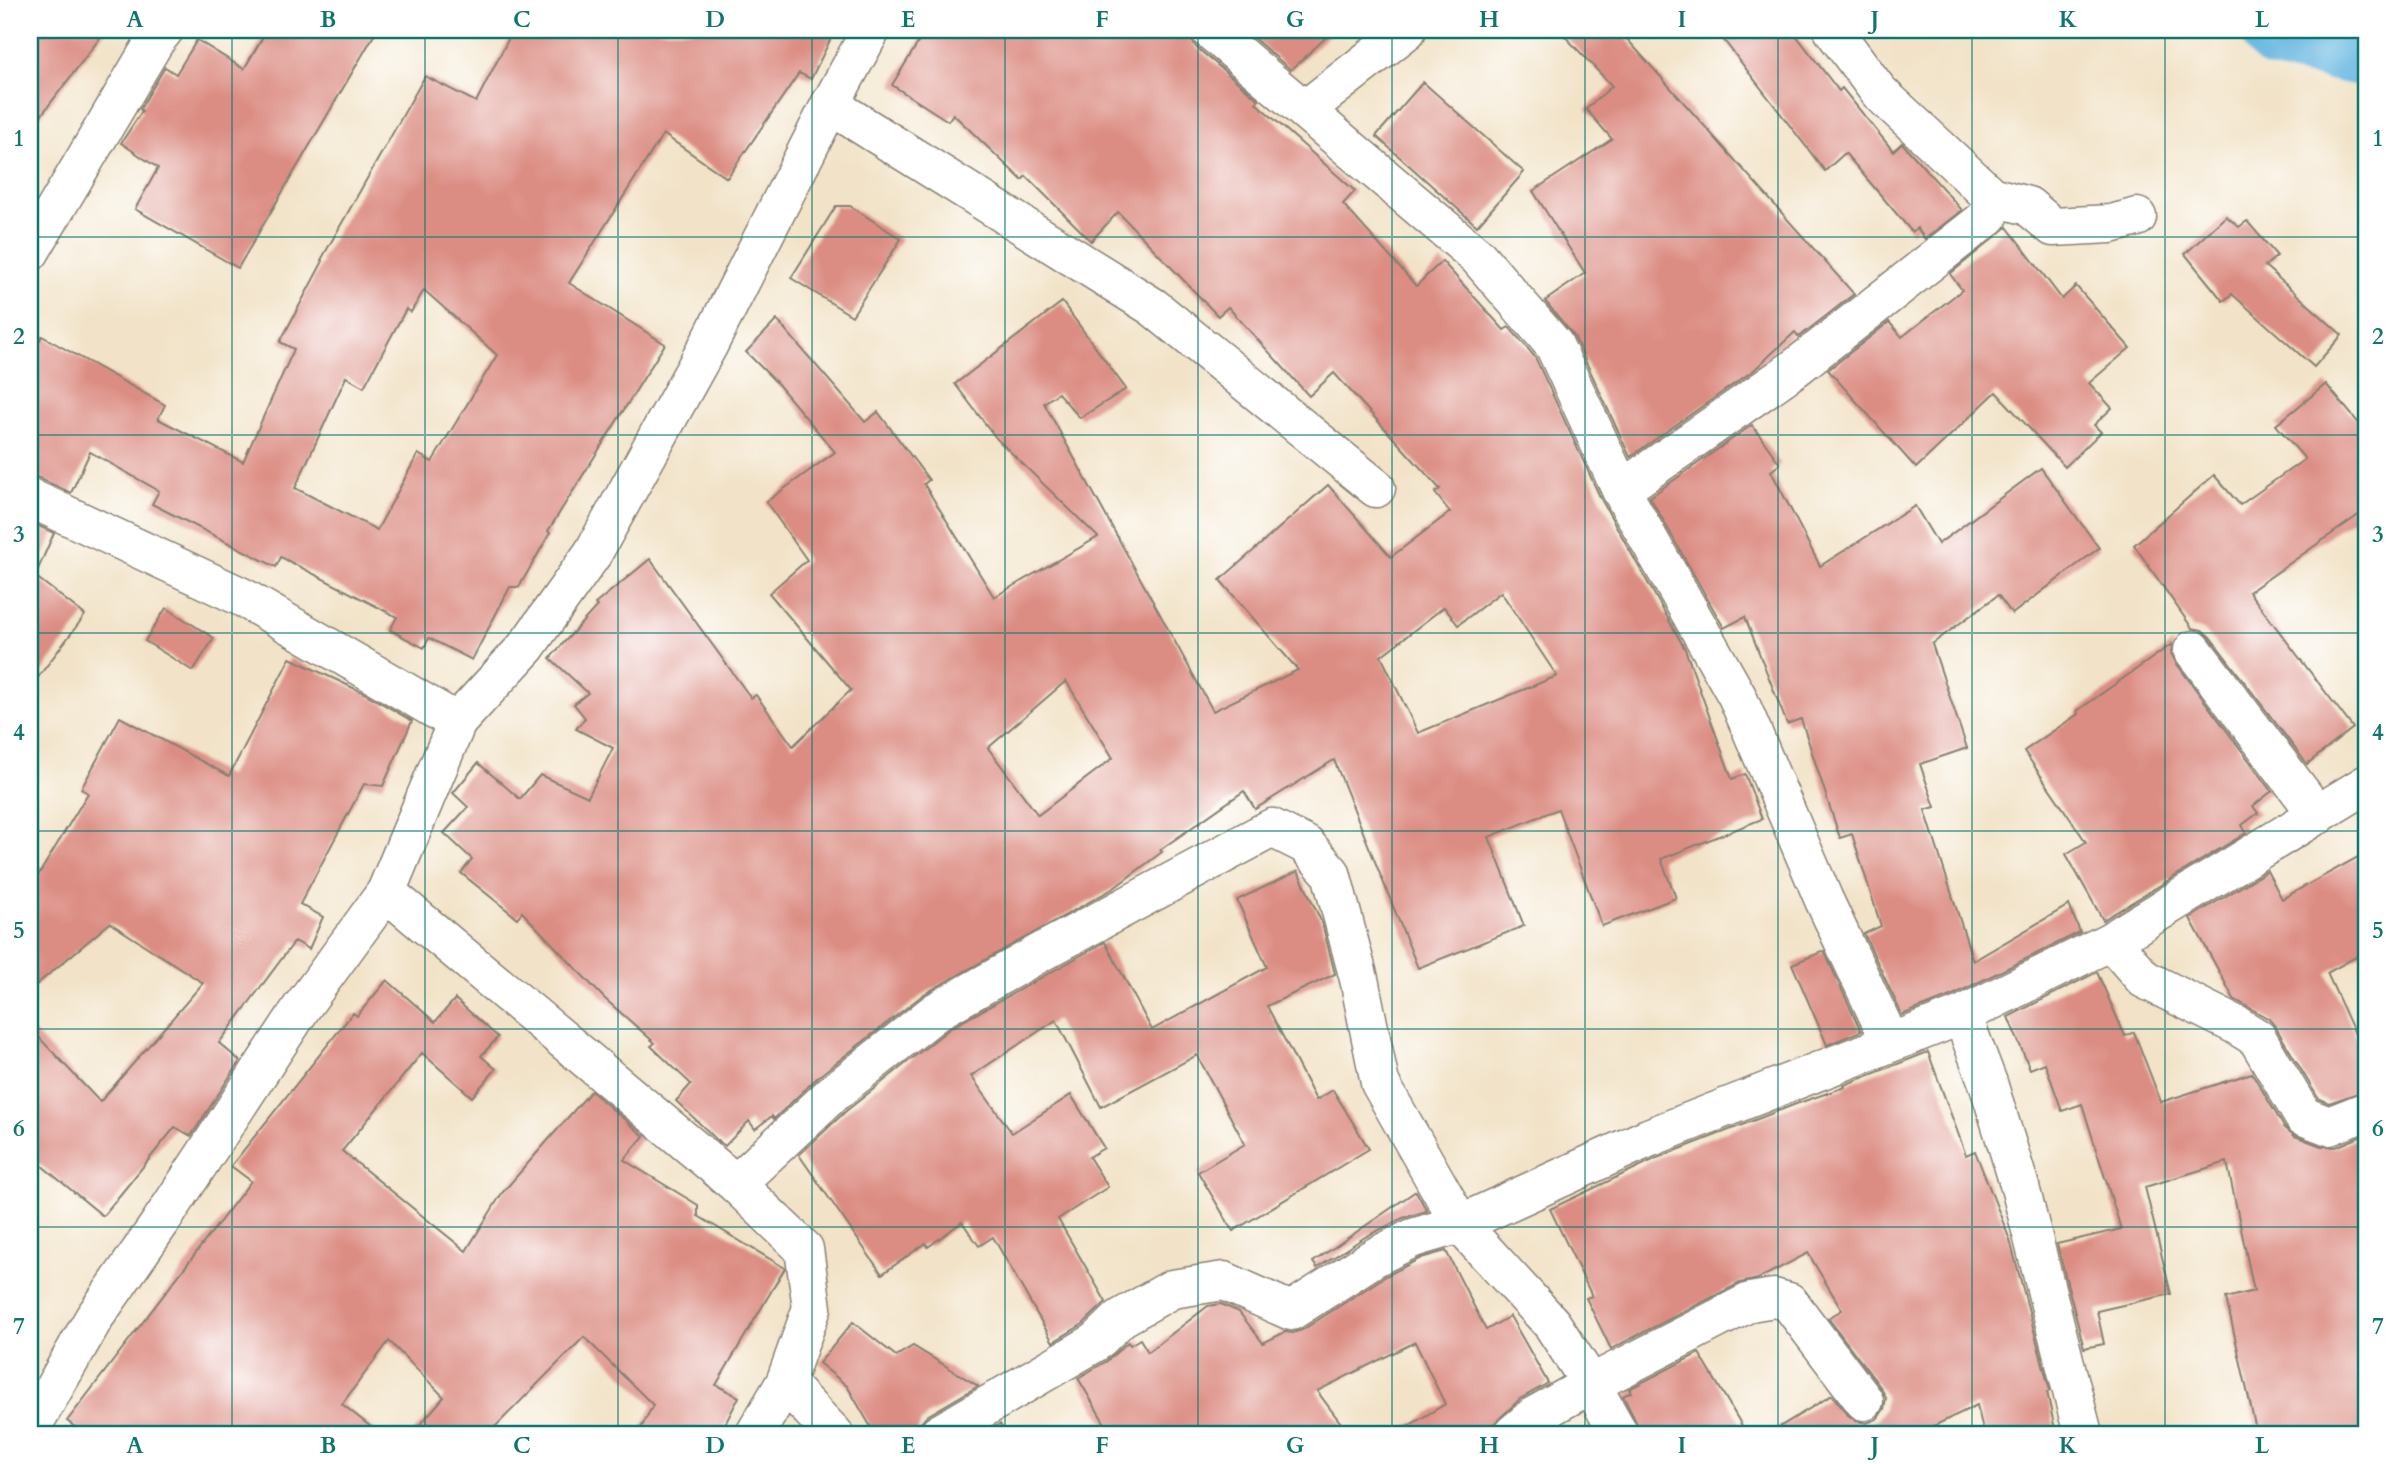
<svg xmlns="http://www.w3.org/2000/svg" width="2397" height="1464" viewBox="0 0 2397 1464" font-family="Cardo,serif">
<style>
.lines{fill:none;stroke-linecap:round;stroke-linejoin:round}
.river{stroke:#65b6e0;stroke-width:80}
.building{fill:#dc8d83;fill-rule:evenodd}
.minor-casing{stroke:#878072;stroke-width:41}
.minor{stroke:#fff;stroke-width:38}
.grid{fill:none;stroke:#0f766e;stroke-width:2;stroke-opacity:0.55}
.neatline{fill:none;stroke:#0f766e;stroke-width:2.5}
.grid-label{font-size:23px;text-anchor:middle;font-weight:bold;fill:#0f766e}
</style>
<rect width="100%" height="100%" fill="#fff"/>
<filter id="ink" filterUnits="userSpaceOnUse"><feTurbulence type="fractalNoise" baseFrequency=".0143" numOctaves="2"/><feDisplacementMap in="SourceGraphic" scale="14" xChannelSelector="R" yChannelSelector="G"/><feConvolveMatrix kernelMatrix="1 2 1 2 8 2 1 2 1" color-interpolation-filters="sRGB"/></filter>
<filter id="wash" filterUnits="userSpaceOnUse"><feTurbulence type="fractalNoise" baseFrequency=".00686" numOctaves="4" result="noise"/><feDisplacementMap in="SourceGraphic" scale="28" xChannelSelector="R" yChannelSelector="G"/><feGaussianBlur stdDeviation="1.57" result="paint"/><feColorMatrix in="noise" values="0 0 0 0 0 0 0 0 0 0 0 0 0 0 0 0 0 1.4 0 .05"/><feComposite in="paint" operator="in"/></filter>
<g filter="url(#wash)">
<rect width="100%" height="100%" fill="#f2e3c8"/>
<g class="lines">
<polyline class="river" points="2281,30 2367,47"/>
</g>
<g id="blocks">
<g class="building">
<polygon points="30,30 106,30 30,130"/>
<polygon points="267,30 377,30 238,268 135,209 158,168 121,143 142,111 140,109 165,67 176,74 197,40 244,69"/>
<path d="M513,30H835L811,79L799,73L727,178L663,134L569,283L665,344L548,531L550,533L519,587H510L472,660L429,638L424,648L390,630L397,617L281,557L276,567L152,504L159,491L90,452L71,493L39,478L30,476V357L42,336L165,405L158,419L243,462L294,349L280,342L323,261L321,260L425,76L476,102ZM424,290L497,355L432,462L418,454L377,530L295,488L346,377L364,387L406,309L411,312Z"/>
<path d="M926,30H1189L1190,38L1196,47L1259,100L1256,103L1355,191L1343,204L1416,286L1442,261L1504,330L1509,327L1535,357L1601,499L1685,649L1732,779L1745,774L1762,819L1661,859L1676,898L1602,926L1558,809L1489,837L1524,926L1418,968L1334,760L1255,809L1244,791L1160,850L1162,852L1114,888L924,994L818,1077L774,1119L772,1116L755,1129L749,1121L725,1146L716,1139L676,1101L691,1084L651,1046L655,1043L604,998L522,912L517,918L461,873L472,859L444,833L468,807L453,793L478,763L520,799L540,775L588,797L613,748L576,729L585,718L574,704L588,693L550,658L597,606L595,604L650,559L751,698L756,695L793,746L851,690L769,593L807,560L766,502L835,452L776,382L746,352L777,320L865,422L878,412L929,480L924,484L994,597L1098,537L997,439L955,384L1062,302L1126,389L1080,418L1058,393L1044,403L1213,711L1298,670L1220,580L1328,485L1391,557L1450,512L1435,493L1440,489L1334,373L1309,396L1228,307L1218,316L1118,212L1091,241L1026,176L1022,180L953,114L948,121L892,85ZM1501,592L1557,676L1418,733L1381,656L1444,607L1458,625ZM1066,681L1113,758L1038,815L988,748Z"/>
<polygon points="1244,30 1334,30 1291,70"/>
<polygon points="1559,30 1619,30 1854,294 1799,337 1795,332 1754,370 1630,457 1574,336 1545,301 1585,273 1533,191 1612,139 1586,109 1612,86"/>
<polygon points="1716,30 1792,30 1839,91 1842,88 1893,151 1902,143 1962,210 1925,239 1917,228 1912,232 1845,153 1825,171"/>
<polygon points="1423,82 1524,172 1477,226 1376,136"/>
<polygon points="836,206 850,206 901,239 852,316 791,278"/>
<polygon points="2226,216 2239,227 2247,221 2277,256 2265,266 2342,335 2314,367 2232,294 2223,301 2185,254"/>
<polygon points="2007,227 2062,299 2076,286 2130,348 2089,383 2112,408 2094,425 2101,432 2065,467 1996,392 1916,468 1828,370 1889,322 1902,337 1962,290 1950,274"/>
<polygon points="2326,384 2367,433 2367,509 2249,592 2353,728 2307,764 2210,637 2202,630 2192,628 2134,545 2214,475 2240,505 2305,459 2276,425"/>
<polygon points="1752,425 1780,464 1771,471 1820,566 1915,506 1938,544 2041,468 2099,548 2012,614 1998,595 1932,644 1967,748 1920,764 1935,807 1925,810 1973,961 2069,905 2080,932 1953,995 1902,1015 1864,934 1881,926 1852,834 1840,838 1801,719 1787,724 1745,617 1724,628 1650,497"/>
<polygon points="30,522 54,533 35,576 85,615 30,688"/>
<polygon points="166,608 214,638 193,671 145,641"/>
<polygon points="2172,644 2171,653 2176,663 2272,791 2253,806 2258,813 2242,825 2246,833 2103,920 2066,854 2086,842 2024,751 2078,714 2077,711"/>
<polygon points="290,658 364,693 412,721 383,786 364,784 300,904 323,917 309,949 295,941 219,1043 240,1061 191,1136 175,1127 103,1216 30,1156 30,1028 100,1102 203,983 110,923 30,990 30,889 88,793 81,789 120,717 229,776"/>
<polygon points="2367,852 2367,951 2327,973 2367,1060 2367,1090 2329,1103 2318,1098 2275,1026 2269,1019 2234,999 2190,918 2267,871 2282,899"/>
<polygon points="1298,871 1322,923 1335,974 1267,1006 1316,1100 1333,1090 1369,1149 1233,1231 1198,1172 1245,1144 1197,1055 1101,1107 1056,1020 971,1076 1012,1133 1071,1095 1104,1148 1089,1157 1108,1187 1058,1219 1106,1302 1083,1324 1053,1342 993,1237 979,1246 962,1222 928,1247 926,1243 882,1274 799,1155 846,1111 949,1029 1105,942 1152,1030 1267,967 1237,900"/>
<polygon points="1824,951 1861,1031 1827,1045 1792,964"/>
<polygon points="2097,972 2125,1036 2134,1032 2161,1102 2252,1073 2284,1127 2295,1136 2321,1146 2336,1147 2367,1134 2367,1434 2257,1434 2226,1298 2254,1291 2227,1162 2145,1187 2171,1294 2097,1311 2104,1344 2084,1348 2057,1244 2121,1229 2082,1104 2062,1111 2045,1063 2030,1069 2008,1017"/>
<polygon points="387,980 435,1022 455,999 498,1037 481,1056 496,1069 472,1097 422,1053 342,1151 466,1251 502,1193 591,1091 644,1136 624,1160 698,1205 698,1216 785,1268 716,1385 739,1397 720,1434 638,1434 653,1405 584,1337 488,1434 412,1434 444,1397 389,1341 342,1404 380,1434 85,1434 67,1421 251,1181 231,1166 353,1013 357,1016"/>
<polygon points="1928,1052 1966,1155 1975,1151 2010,1240 2050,1391 2047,1392 2056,1434 1984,1434 1977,1405 1917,1434 1768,1434 1832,1395 1847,1414 1856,1421 1867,1423 1877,1419 1884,1409 1886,1398 1881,1388 1828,1318 1842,1310 1808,1253 1758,1279 1740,1283 1611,1349 1586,1298 1592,1296 1550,1209 1657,1158 1796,1104 1845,1087 1844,1085"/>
<polygon points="1416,1191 1427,1211 1403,1218 1365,1237 1317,1268 1313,1262"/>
<polygon points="1446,1251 1486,1330 1510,1316 1548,1383 1520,1399 1494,1424 1476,1434 1395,1434 1445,1404 1415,1342 1317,1391 1349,1434 1111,1434 1078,1378 1107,1361 1128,1342 1130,1345 1140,1339 1148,1352 1208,1306 1221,1304 1239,1312 1263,1343 1285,1332 1293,1333 1302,1330 1386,1276 1421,1258"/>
<polygon points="853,1322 896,1356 913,1346 978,1386 927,1416 920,1424 917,1434 875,1434 847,1386 819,1363"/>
<polygon points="1699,1353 1747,1434 1642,1434 1623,1396 1631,1392 1629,1389"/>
<polygon points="1000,1424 1006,1434 982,1434"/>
</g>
</g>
</g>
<g filter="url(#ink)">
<use href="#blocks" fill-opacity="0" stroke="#878072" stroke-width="2"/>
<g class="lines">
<defs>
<g id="minor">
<polyline points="1210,30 1478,257 1554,345 1621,490 1737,696 1824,900 1890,1041"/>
<polyline points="1833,30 1879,92 1991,196 2028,206 2053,227 2111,224 2137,217"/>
<polyline points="830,105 1153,307 1376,488"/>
<polyline points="1305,110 1407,30"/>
<polyline points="30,252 155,41 164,30"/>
<polyline points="1621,490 1795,368 1989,216 1991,196"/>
<polyline points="30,498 242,597 457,722"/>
<polyline points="2193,650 2318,815"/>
<polyline points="386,892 736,1184 804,1249 812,1308 785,1383 755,1434"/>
<polyline points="2111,941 2144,979 2236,1025 2257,1038 2303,1116 2329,1126 2367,1111"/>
<polyline points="1962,1015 1988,1083 2020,1187 2083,1434"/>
<polyline points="736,1184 832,1094 937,1011 1045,950 1272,828 1306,845 1331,873 1359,979 1380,1083 1460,1224 1552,1324 1591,1384 1619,1434"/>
<polyline points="785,1383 834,1434"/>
<polyline points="30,1430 94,1318 160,1223 302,1007 386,892 457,722 526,647 593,553 709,344 830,105 871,30"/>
<polyline points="939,1434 1096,1342 1121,1318 1172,1289 1224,1281 1291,1311 1375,1257 1413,1238 1460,1224 1648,1138 1962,1015 2111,941 2367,784"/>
<polyline points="1513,1434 1534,1416 1591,1384 1750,1302 1774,1298 1789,1302 1864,1401"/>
</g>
</defs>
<use href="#minor" class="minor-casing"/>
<use href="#minor" class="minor"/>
</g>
</g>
<path class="grid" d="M232,30V1434M425,30V1434M618,30V1434M812,30V1434M1005,30V1434M1198,30V1434M1392,30V1434M1585,30V1434M1778,30V1434M1972,30V1434M2165,30V1434M30,237H2367M30,435H2367M30,633H2367M30,831H2367M30,1029H2367M30,1227H2367"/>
<rect width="2397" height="1464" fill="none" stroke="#fff" stroke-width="77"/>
<rect x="38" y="38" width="2320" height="1388" class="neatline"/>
<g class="grid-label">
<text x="135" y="27">A</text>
<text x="328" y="27">B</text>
<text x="522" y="27">C</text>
<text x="715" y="27">D</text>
<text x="908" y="27">E</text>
<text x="1102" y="27">F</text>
<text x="1295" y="27">G</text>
<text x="1489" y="27">H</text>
<text x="1682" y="27">I</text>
<text x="1875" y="27">J</text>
<text x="2068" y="27">K</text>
<text x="2262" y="27">L</text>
<text x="19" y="146">1</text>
<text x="2378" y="146">1</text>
<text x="19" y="344">2</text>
<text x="2378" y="344">2</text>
<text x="19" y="542">3</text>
<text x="2378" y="542">3</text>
<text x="19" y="740">4</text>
<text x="2378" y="740">4</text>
<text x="19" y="938">5</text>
<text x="2378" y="938">5</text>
<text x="19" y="1136">6</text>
<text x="2378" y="1136">6</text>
<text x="19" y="1334">7</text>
<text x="2378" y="1334">7</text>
<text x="135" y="1453">A</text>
<text x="328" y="1453">B</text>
<text x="522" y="1453">C</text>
<text x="715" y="1453">D</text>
<text x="908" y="1453">E</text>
<text x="1102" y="1453">F</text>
<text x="1295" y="1453">G</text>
<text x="1489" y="1453">H</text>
<text x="1682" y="1453">I</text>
<text x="1875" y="1453">J</text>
<text x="2068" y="1453">K</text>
<text x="2262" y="1453">L</text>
</g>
</svg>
